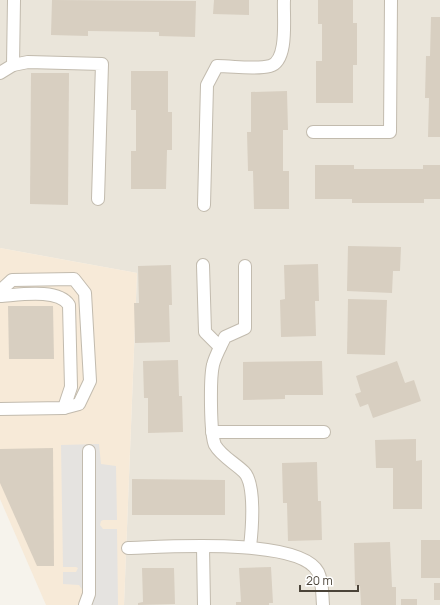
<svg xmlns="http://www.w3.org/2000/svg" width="440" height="605" viewBox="0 0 440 605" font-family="Manrope,sans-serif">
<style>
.residential{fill:#eae5da}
.commercial{fill:#f7ead8}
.parking{fill:#e5e3e0}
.building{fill:#d8cfc1}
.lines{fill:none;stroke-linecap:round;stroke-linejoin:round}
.service-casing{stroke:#c2bbae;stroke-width:14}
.service{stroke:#fff;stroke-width:12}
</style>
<rect width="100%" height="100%" fill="#f6f3ec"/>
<polygon class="residential" points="0,0 440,0 440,605 124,605 137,273 0,248"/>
<polygon class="commercial" points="0,248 137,273 124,605 46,605 0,499"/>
<polygon class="parking" points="99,444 101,464 116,466 117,520 103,520 101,521 100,525 103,529 117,529 118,605 93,605 79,585 63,584 63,572 76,572 78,568 76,567 63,567 61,445"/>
<g class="building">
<polygon points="52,0 196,1 195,37 159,36 159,32 88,31 88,36 51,35"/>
<polygon points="214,0 249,0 249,15 213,14"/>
<polygon points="318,0 353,0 353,23 357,23 357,65 353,65 353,103 316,103 316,61 322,61 322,24 318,24"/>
<polygon points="431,17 440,17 440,137 428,137 429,98 425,98 426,56 430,56"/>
<polygon points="131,71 168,71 168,112 172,112 172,150 167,150 166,189 131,189 131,151 136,151 136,110 131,110"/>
<polygon points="31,73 69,73 68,205 30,204"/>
<polygon points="287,91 288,130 283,130 283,171 289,171 289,209 254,209 253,171 248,171 247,132 251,132 251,92"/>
<polygon points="315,165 354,165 354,169 423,169 423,165 440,165 440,199 424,199 424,203 352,203 352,199 315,199"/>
<polygon points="348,246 401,247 400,271 393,271 392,293 347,291"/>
<polygon points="318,264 319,301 315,301 316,336 281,337 280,300 285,299 284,265"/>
<polygon points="171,265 172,305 169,305 170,342 135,343 134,303 139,303 138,266"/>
<polygon points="348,299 387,300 385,355 347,354"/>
<polygon points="8,306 53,306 54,359 9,359"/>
<polygon points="178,360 179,396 182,396 183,432 148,433 148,398 144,398 143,361"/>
<polygon points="322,361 323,395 285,395 285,399 243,400 243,362"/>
<polygon points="397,361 405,383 414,380 421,401 373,418 368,404 360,407 355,394 361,392 356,376"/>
<polygon points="416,439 416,461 422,460 422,509 393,509 393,468 376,468 375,440"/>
<polygon points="53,448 54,566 37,566 0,483 0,449"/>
<polygon points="317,462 318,501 321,501 322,540 288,541 287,503 283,503 282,463"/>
<polygon points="132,479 225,480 225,515 132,515"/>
<rect x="421" y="540" width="19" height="38"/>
<polygon points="390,542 392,587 396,587 396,605 361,605 360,586 355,586 354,543"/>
<polygon points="271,567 273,603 269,603 269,605 236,605 236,602 241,602 239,568"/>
<polygon points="142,568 174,568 175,604 138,605 138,603 143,602"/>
<rect x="434" y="583" width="6" height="17"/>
<rect x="401" y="599" width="16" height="6"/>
</g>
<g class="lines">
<defs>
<g id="service">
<polyline points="13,65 28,62 102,64 98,199"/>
<polyline points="0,73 13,65 14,0"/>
<polyline points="313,132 390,132 391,0"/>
<path d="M204,205L207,85L217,66C234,66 254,70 270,66C289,61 283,16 284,0"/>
<polyline points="203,265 205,332 220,347"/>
<path d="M245,266V328L225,337C221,346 215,356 213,365C210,377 210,434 215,445C221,456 235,463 244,472C256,484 252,530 250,547"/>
<polyline points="0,291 12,280 74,279 85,293 90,381 79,404 64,408 0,409"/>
<path d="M0,296C18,295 58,288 69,305L71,387L64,408"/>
<polyline points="212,432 324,432"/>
<polyline points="203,547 204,605"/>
<path d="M128,548C164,547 300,537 318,572C323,582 322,594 323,605"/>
<polyline points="85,605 89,594 89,451"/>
</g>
</defs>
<use href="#service" class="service-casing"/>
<use href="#service" class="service"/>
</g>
<path d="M300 585v6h58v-6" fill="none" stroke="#4b4439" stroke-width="2"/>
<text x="306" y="585" font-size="12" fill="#4b4439" stroke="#ffffff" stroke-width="3" paint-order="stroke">20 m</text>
</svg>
